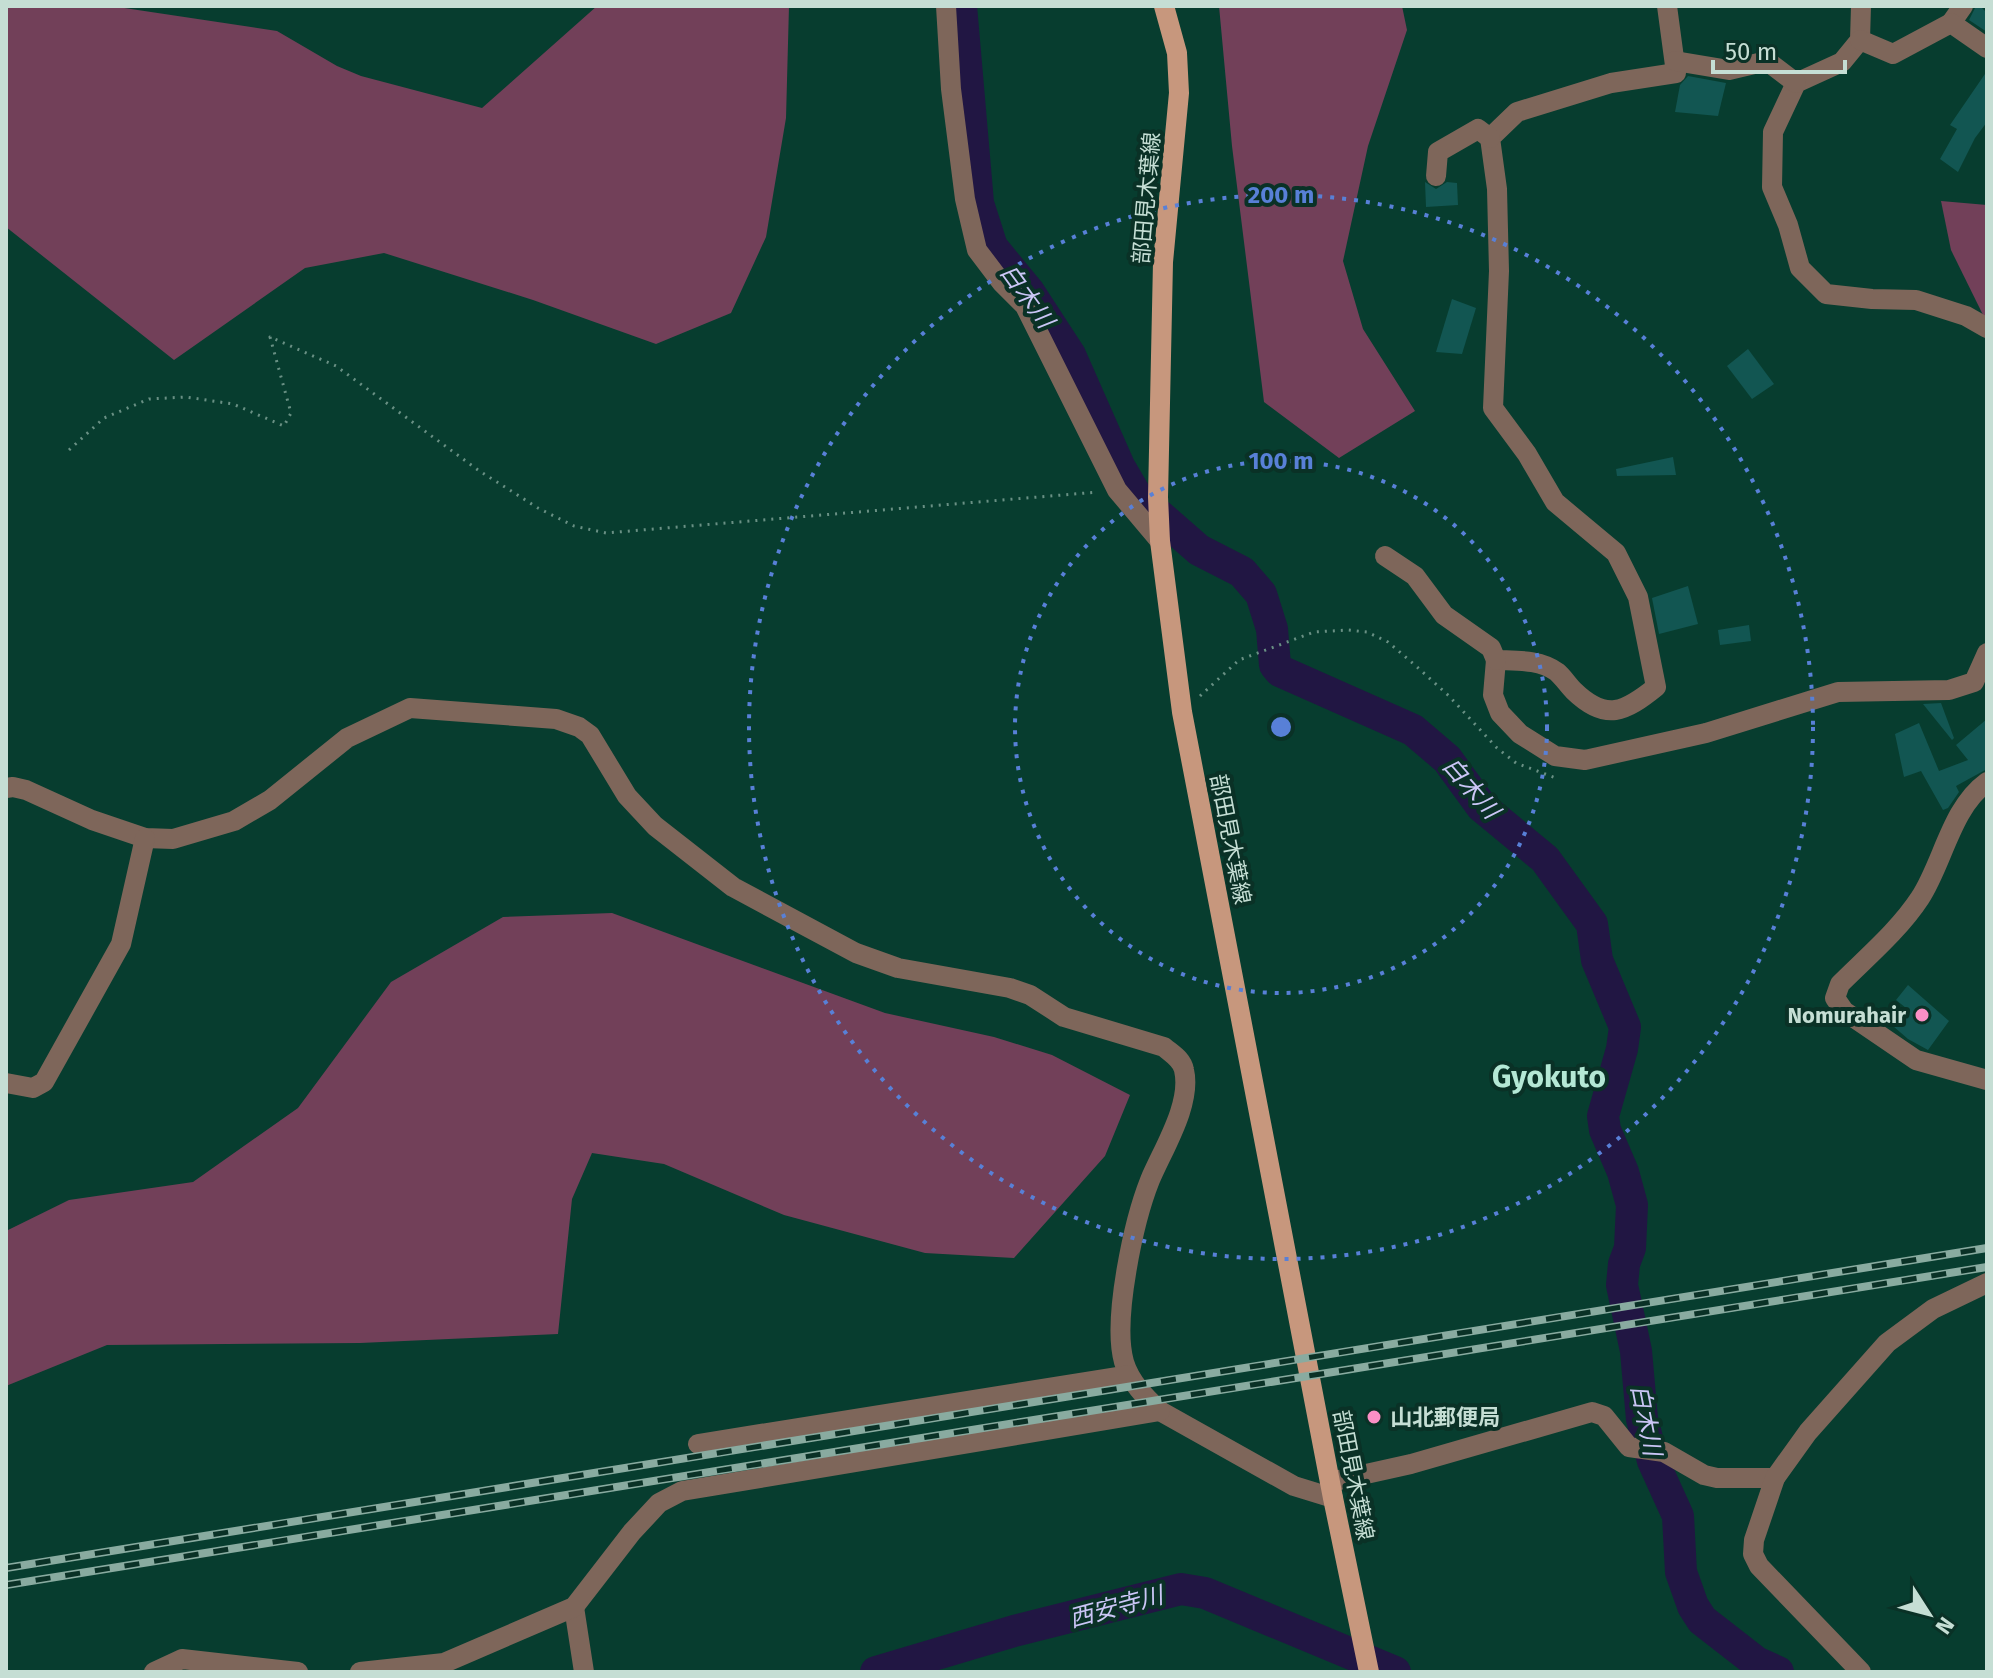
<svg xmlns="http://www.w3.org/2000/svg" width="1993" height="1678" viewBox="0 0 1993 1678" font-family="'Fira Sans','Noto Sans JP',sans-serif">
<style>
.green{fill:#724059}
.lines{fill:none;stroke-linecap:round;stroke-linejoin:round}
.river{stroke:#211643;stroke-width:32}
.building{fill:#125652}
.path{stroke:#699084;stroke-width:3;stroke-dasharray:2 6;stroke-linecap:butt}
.minor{stroke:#7e665a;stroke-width:20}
.major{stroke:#c7977d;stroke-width:20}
.rail-casing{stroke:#89aba0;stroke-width:8}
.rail{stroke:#0a3126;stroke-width:5;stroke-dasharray:15;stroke-linecap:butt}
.ring{fill:none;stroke:#5880d7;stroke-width:4;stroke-dasharray:4 8}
.poi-dot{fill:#fb8fc5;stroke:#0a3126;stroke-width:3}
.labels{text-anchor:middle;stroke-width:8;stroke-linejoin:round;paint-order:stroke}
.street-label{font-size:22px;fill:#c5ded4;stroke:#0a3126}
.poi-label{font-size:22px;font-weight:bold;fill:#c5ded4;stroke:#0a3126;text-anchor:end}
.water-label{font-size:24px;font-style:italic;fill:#cbc6f6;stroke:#0a3126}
.district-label{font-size:30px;font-weight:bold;fill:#b4e8d5;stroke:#0a3126}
.centre{fill:#5880d7;stroke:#0a3126;stroke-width:4}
.ring-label{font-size:24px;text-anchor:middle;font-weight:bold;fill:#5880d7;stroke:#0a3126;stroke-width:8;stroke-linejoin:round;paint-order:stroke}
</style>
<rect width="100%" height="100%" fill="#073d2f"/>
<g class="green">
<polygon points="6,6 111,6 277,31 337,66 361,76 482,108 597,6 789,6 786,118 766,237 731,313 656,344 533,300 384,253 305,268 174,360 6,227"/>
<polygon points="1219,6 1402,6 1407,30 1368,146 1343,261 1363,329 1415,411 1339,458 1264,402 1232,146"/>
<polygon points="1941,201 1987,205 1987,323 1951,250"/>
<polygon points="612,913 885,1013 994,1037 1052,1055 1130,1095 1105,1156 1014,1258 925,1253 784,1215 664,1164 592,1153 572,1199 558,1334 360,1343 107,1345 6,1386 6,1231 69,1200 193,1182 298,1108 391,982 503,917"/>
</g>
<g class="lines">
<g class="river">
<polyline points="961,6 978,203 992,247 1029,292 1070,355 1119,466 1136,495 1199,550 1242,572 1261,594 1272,629 1275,665 1280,671 1413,730 1447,759 1482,807 1545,859 1592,924 1597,960 1625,1027 1622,1049 1603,1116 1605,1130 1623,1172 1632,1205 1630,1248 1624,1264 1622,1285 1636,1351 1642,1419 1653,1461 1678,1516 1681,1572 1693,1606 1702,1620 1756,1662 1778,1672"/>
<polyline points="876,1672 1014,1631 1181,1589 1205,1593 1395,1672"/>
</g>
</g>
<g class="building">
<polygon points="1976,6 1980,6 1987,13 1987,32 1969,20"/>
<polygon points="1987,71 1987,122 1975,138 1958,172 1940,159 1957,129 1950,125"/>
<polygon points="1688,76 1726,83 1718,116 1675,112 1680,85"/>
<polygon points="1425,182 1436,189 1447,182 1457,183 1458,205 1426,207"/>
<polygon points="1452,299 1476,308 1462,354 1436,352"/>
<polygon points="1748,349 1774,384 1752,399 1727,366"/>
<polygon points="1673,457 1676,475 1617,476 1616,469"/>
<polygon points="1688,586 1698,624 1659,634 1652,598"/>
<polygon points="1749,625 1751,641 1720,645 1718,630"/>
<polygon points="1941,703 1954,738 1952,740 1923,704"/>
<polygon points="1987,719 1987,769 1956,786 1959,792 1948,808 1943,810 1921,771 1904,777 1895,734 1919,723 1939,771 1968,760 1956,745"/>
<polygon points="1908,985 1949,1021 1928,1050 1908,1039 1893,1026 1906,1008 1896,1000"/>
</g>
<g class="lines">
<g class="path">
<polyline points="69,450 104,418 149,399 186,397 233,404 284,426 291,413 270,337 336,366 478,470 538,508 574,526 606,533 1098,492"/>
<polyline points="1200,696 1239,660 1314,632 1348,630 1367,632 1388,642 1416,666 1449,696 1497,748 1516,763 1556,778 1558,776"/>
</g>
<g class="minor">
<polyline points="946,6 951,89 965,199 977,250 1002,283 1025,306 1117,490 1160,541"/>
<path d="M1667,6L1676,73L1611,83L1517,112L1490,138L1497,189L1499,271L1493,408L1527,454L1555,502L1616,553L1638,597L1656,687C1625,712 1606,722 1574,691C1568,685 1563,677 1557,672C1539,659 1516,661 1496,660L1493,695L1500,713L1520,734L1555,756L1585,760L1706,733L1838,692L1949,690L1974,682L1987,653"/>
<polyline points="1861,6 1860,40 1842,62 1796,83 1773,132 1772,187 1788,225 1800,268 1826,294 1872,299 1916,300 1966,316 1987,328"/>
<polyline points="1951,23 1963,6"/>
<polyline points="1860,40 1893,54 1951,23 1987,48"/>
<polyline points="1675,61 1729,70 1767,61 1796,83"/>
<polyline points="1436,176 1438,152 1478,129 1490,138"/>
<polyline points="1385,556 1415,576 1444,615 1491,648 1496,660"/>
<path d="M1987,782C1951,808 1943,863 1920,898C1899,930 1867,957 1840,984L1835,998L1844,1011L1916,1060L1987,1080"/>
<path d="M6,788L13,787L26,790L92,820L145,838L173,839L234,821L270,800L347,738L410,708L556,719L579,727L590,735L627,796L655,826L733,887L856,953L898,968L1010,988L1030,995L1064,1017L1164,1047C1172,1054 1182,1059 1184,1070C1192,1104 1163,1149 1150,1180C1134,1220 1112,1320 1124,1362C1130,1382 1145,1397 1160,1411L1294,1486L1333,1498"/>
<polyline points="6,1083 33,1088 44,1082 121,944 145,838"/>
<polyline points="698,1444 1129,1375"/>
<polyline points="1330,1482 1411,1464 1592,1412 1604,1416 1629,1447 1664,1452 1704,1475 1717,1478 1775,1478"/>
<polyline points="574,1607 584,1672"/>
<polyline points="154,1672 182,1659 298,1672"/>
<polyline points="360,1672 444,1663 574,1607 632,1532 659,1503 682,1491 1160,1411"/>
<polyline points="1861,1672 1759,1566 1753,1554 1754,1540 1775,1478 1808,1432 1887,1343 1933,1309 1987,1283"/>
</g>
<polyline class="major" points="1164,6 1177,53 1179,93 1163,262 1158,497 1160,541 1182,712 1333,1498 1369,1672"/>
<defs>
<g id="rail">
<polyline points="6,1568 1987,1248"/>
<polyline points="6,1585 1987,1267"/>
</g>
</defs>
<use href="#rail" class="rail-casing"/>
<use href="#rail" class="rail"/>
</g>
<g class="ring">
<circle cx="1281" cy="727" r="266"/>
<circle cx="1281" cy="727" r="532"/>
</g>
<g class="poi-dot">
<circle cx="1922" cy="1015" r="8"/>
<circle cx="1374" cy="1417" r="8"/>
</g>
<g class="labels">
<g class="street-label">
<text transform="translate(1146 198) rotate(-85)" y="8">部田見木葉線</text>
<text transform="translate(1231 839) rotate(79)" y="8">部田見木葉線</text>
<text transform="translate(1354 1475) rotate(79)" y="8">部田見木葉線</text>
</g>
<g class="poi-label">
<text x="1906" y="1023">Nomurahair</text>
<text x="1390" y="1425" text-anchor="start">山北郵便局</text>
</g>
<g class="water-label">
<text transform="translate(1027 296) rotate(54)" y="8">白木川</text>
<text transform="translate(1471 788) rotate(49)" y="8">白木川</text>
<text transform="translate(1646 1420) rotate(79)" y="8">白木川</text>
<text transform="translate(1116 1607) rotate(-15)" y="8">西安寺川</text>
</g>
<g class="district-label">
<text x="1549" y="1087">Gyokuto</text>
</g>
</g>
<circle cx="1281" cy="727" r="12" class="centre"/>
<g class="ring-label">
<text x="1281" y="203">200 m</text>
<text x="1281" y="469">100 m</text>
</g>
<rect width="1993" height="1678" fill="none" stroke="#c5ded4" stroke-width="16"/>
<g transform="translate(1929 1614) rotate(126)" stroke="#0a3126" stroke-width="6" paint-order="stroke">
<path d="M0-6L14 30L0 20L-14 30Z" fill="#c5ded4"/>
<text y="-12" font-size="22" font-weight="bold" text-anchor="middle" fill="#c5ded4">N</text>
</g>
<path d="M1713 60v12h132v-12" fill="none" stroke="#c5ded4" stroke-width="4"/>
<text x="1725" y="60" font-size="24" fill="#c5ded4" stroke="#0a3126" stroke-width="6" paint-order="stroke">50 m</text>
</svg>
